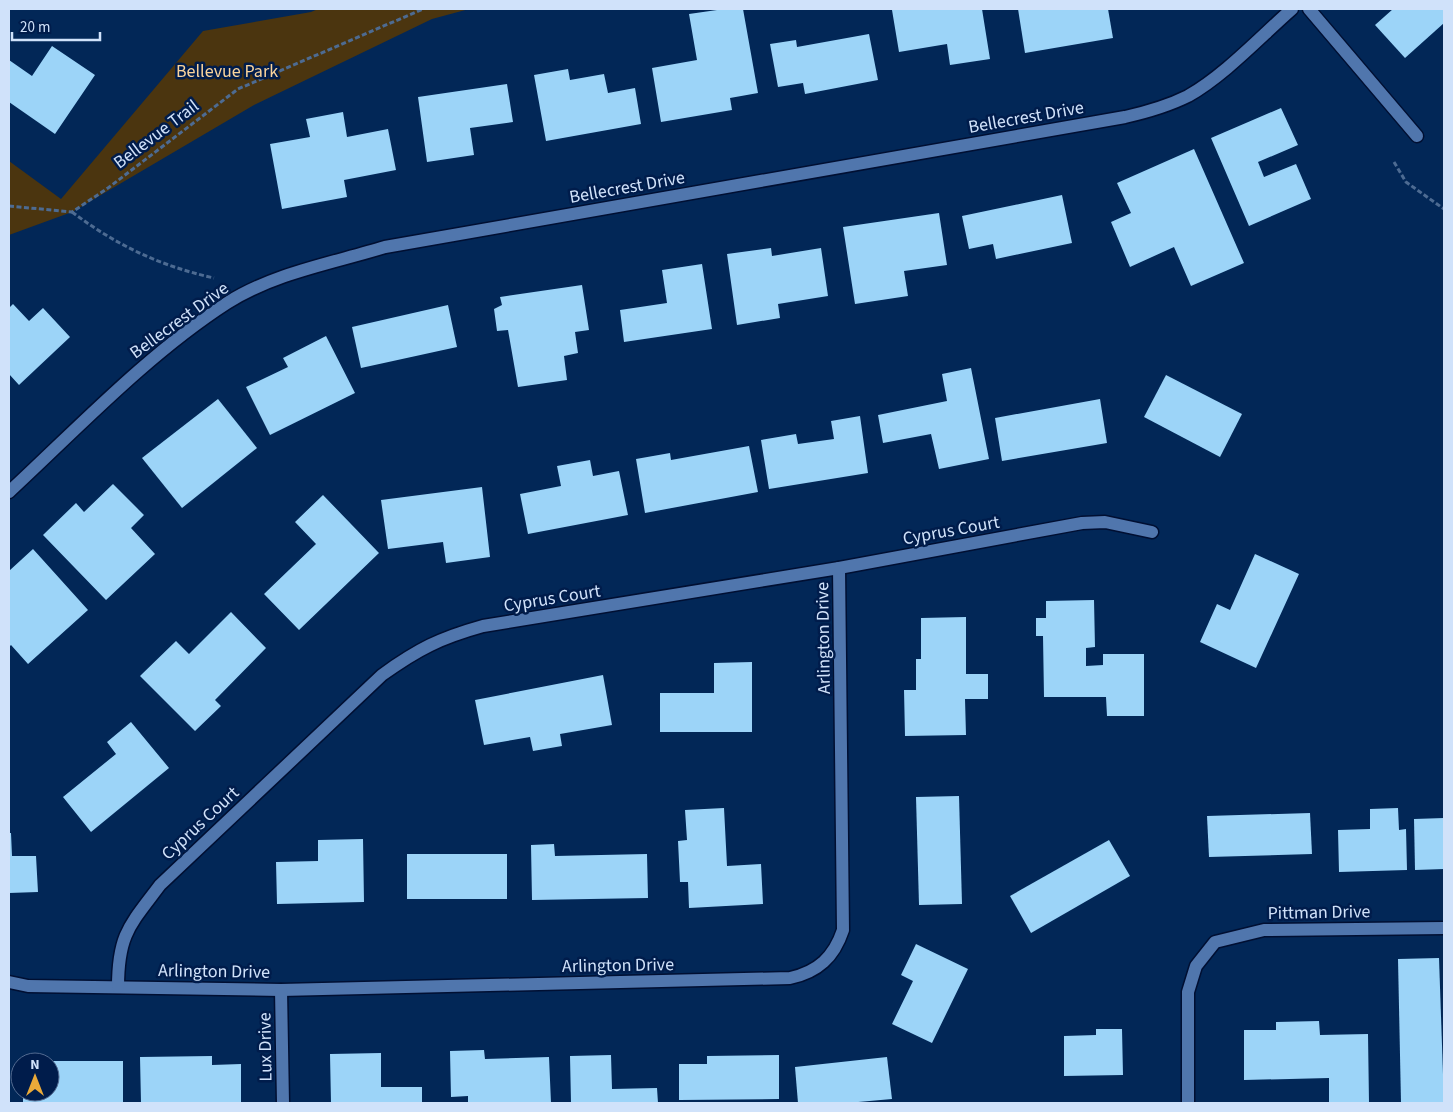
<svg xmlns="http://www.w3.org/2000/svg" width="1453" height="1112" viewBox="0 0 1453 1112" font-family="'Source Sans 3',sans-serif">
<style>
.green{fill:#4b350f}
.building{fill:#9cd4f8}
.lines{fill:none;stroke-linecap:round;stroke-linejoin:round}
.street-casing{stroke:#000f32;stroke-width:15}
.path{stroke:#4d6b92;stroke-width:3;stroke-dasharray:5 2.5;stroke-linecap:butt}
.street{stroke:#5076ad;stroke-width:12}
.labels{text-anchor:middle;stroke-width:5;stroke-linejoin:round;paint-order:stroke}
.park-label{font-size:18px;fill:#fad49b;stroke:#001c4b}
.street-label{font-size:18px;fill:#d0e2fa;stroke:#001c4b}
</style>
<rect width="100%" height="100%" fill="#022757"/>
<polygon class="green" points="318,9 469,9 432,19 254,105 72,212 9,235 9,161 61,199 203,31 311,12"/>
<g class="building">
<polygon points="724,9 743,9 758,93 730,98 732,110 661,122 652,68 697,60 689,14"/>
<polygon points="897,9 982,9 990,59 950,65 947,44 899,52 892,10"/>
<polygon points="1018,9 1108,9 1113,38 1025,53"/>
<polygon points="1393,9 1444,9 1444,23 1405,58 1375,25"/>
<polygon points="869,34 878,80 805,94 803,83 778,87 770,44 796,40 797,47"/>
<polygon points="52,46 95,75 55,134 9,102 9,60 32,76"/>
<polygon points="568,69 570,80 604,74 608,93 635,88 641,124 546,141 534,75"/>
<polygon points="507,84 513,122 470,128 474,155 427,162 418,97"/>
<polygon points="1281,108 1298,145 1258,162 1264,177 1296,164 1311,199 1249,226 1211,138"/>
<polygon points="343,112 347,137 388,129 396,170 344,180 347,197 282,209 270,144 310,137 306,119"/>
<polygon points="1194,149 1244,263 1191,286 1174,247 1130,267 1111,222 1131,213 1117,183"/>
<polygon points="1062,195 1072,243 996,259 993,244 969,249 962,216"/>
<polygon points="939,213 947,265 904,271 908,296 855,304 843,227"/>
<polygon points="771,248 772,256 821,248 828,296 778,304 780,318 737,325 727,254"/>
<polygon points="702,264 712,329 624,342 620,310 667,303 662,270"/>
<polygon points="582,285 589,330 575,332 578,353 564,356 567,380 518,387 508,330 497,331 494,309 502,305 500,297"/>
<polygon points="13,304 29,321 43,308 70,337 19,385 9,374 9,308"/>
<polygon points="448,305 457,347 361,368 352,327"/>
<polygon points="326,336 355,393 270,435 246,387 288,367 283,358"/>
<polygon points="971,368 989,459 939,469 931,434 883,443 878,415 947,401 942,374"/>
<polygon points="1166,375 1242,414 1220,457 1144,417"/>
<polygon points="218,399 257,448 182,508 142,458"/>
<polygon points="1100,399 1107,443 1002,461 995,418"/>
<polygon points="860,416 868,473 769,489 761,440 796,434 798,444 834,439 831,421"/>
<polygon points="749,446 758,492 645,513 636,459 670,453 671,460"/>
<polygon points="590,460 593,476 619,471 628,515 528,534 520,494 561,486 557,466"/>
<polygon points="113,484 144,515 131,528 155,554 106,600 43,535 76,503 84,512"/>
<polygon points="482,487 490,557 446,563 443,542 388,549 381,500"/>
<polygon points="323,495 379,553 299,630 264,594 316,544 295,522"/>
<polygon points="33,549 88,610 28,664 11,645 9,647 9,571"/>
<polygon points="1255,554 1299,574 1256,668 1200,642 1217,604 1230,610"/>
<polygon points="1094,600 1095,647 1086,648 1086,666 1103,665 1103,654 1144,654 1144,716 1107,716 1106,697 1044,697 1043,636 1036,636 1036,618 1046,618 1046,601"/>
<polygon points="231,612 266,648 215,700 221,706 195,731 140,676 176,641 189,654"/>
<polygon points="966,617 966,674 988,674 988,699 965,699 966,735 905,736 904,690 916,690 916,659 921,659 921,618"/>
<polygon points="752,662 752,732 660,732 660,693 714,693 714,663"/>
<polygon points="603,675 612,725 560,734 562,746 533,751 530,737 484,745 475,700"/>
<polygon points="131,722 169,768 91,832 63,797 116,754 107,742"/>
<polygon points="959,796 962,904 919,905 916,797"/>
<polygon points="724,808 727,866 761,864 763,904 689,908 688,882 680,882 678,841 687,840 685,810"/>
<polygon points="1398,808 1399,830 1406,829 1407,870 1339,872 1338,830 1370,829 1370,809"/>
<polygon points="1310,813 1312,854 1209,857 1207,816"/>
<polygon points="1444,818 1444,869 1415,870 1414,819"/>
<polygon points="9,833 11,833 12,856 36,856 38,892 9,893"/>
<polygon points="363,839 364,902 277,904 276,862 318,861 318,840"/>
<polygon points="1109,840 1130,876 1031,933 1010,896"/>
<polygon points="554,844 555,856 647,854 648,898 532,900 531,845"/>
<rect x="407" y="854" width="100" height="45"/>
<polygon points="916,944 968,969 932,1043 892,1024 913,981 901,975"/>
<polygon points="1439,958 1444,1103 1401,1103 1398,959"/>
<polygon points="1319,1021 1320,1035 1368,1034 1369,1103 1329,1103 1329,1078 1244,1080 1244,1030 1276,1030 1276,1022"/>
<polygon points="1096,1029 1122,1029 1123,1075 1064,1076 1064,1036 1096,1035"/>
<polygon points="484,1050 485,1059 549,1057 551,1103 468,1103 468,1096 451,1097 450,1051"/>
<polygon points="381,1053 381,1087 422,1087 422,1103 331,1103 330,1054"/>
<polygon points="611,1055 612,1089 657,1088 658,1103 571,1103 570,1056"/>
<polygon points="779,1055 779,1099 679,1100 679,1064 707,1064 707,1056"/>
<polygon points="212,1056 212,1065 241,1064 241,1103 141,1103 140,1057"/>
<polygon points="887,1057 892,1099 847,1103 798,1103 795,1067"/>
<polygon points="50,1061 123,1061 123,1103 23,1103 23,1092 50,1092"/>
</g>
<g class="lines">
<defs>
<g id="street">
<polyline points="1309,9 1417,136"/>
<path d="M9,492C78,428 148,354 227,303C274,273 333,263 385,247L1125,117C1147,112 1168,106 1188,96C1225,75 1260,37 1292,9"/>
<path d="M9,982L28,986L281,990L790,978C818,972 834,957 843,930L839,568"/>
<path d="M118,987C118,934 130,925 160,885L382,675C418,649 440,638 483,626L839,568L1082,523L1105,522L1152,532"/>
<polyline points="281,990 283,1103"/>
<polyline points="1188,1103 1188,992 1196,966 1215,942 1264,930 1444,928"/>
</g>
</defs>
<use href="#street" class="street-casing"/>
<g class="path">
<polyline points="1394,162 1406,182 1444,209"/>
<polyline points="9,206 72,212 108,188 238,89 423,9"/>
<path d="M72,212C116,245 160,266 214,278"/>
</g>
<use href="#street" class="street"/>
</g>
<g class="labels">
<g class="park-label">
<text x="227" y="77">Bellevue Park</text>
</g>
<g class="street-label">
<text transform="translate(1026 117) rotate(-10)" y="6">Bellecrest Drive</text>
<text transform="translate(156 134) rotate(-37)" y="6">Bellevue Trail</text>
<text transform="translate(627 187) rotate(-10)" y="6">Bellecrest Drive</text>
<text transform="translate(179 320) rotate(-36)" y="6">Bellecrest Drive</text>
<text transform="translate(951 530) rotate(-10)" y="6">Cyprus Court</text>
<text transform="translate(552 598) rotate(-9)" y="6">Cyprus Court</text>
<text transform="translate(823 638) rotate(-91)" y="6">Arlington Drive</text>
<text transform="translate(200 823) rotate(-43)" y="6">Cyprus Court</text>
<text transform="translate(1319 912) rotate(-1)" y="6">Pittman Drive</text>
<text transform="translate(618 965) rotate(-1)" y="6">Arlington Drive</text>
<text transform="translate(214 971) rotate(1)" y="6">Arlington Drive</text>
<text transform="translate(265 1047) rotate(-91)" y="6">Lux Drive</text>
</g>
</g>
<rect width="1453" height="1112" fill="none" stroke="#d0e2fa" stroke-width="20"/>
<g transform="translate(35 1077)"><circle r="24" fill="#001c4b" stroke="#536b91"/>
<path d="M0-4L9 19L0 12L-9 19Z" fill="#eaaa39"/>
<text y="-8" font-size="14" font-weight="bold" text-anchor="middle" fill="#d0e2fa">N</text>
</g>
<path d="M12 32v8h88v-8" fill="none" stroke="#d0e2fa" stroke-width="2.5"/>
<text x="20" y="32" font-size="15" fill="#d0e2fa" stroke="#001c4b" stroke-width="4" paint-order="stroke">20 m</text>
</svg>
